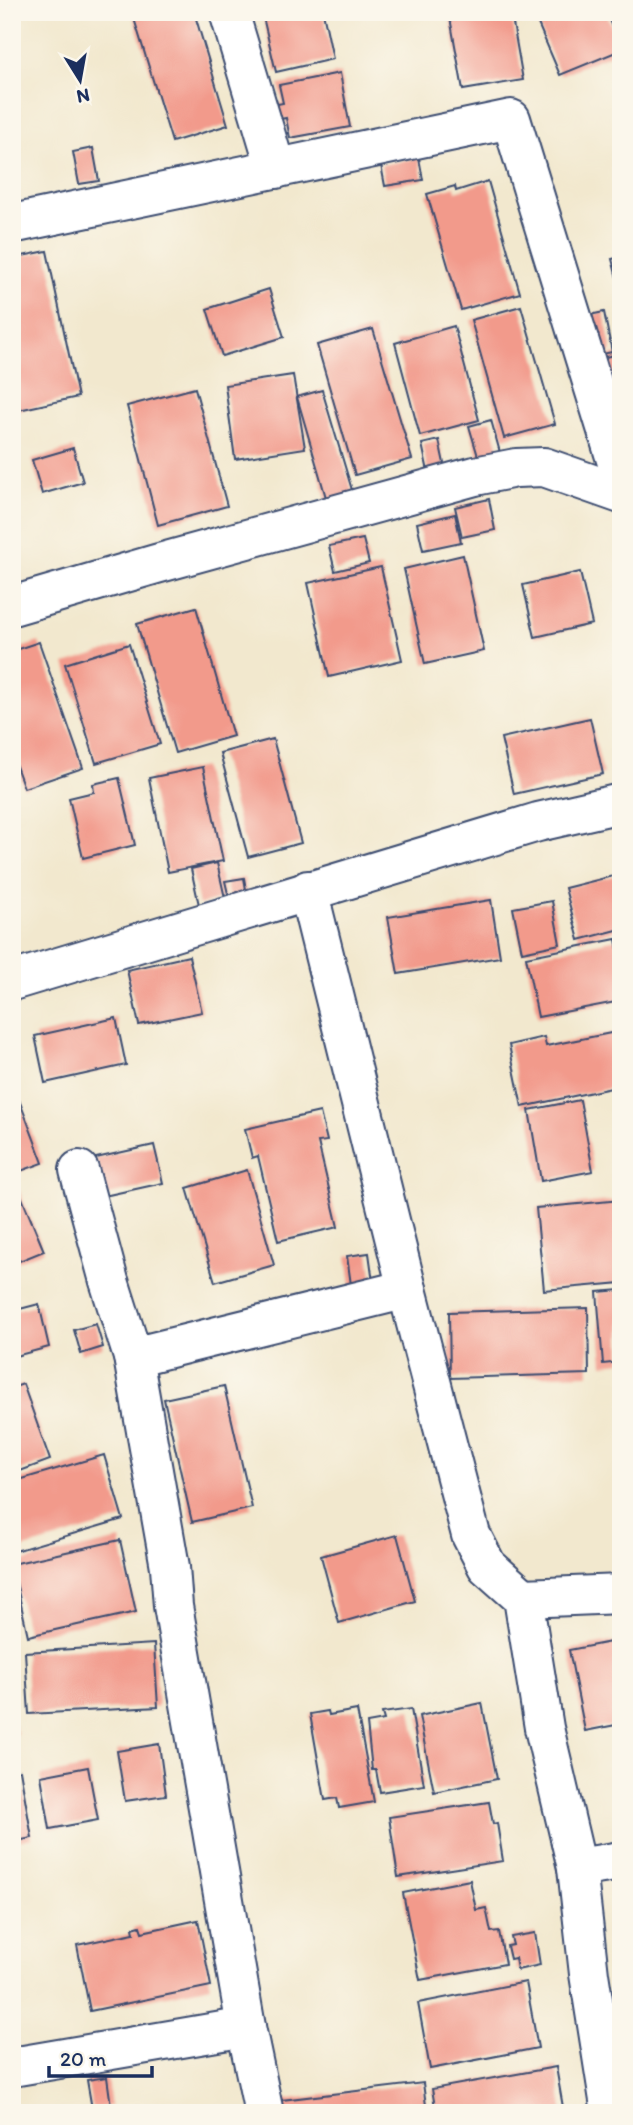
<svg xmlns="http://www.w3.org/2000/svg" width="633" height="2125" viewBox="0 0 633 2125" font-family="Itim,sans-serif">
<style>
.building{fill:#f29a8b}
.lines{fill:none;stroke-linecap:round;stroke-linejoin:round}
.minor-casing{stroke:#3b4b6f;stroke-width:42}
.minor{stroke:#fff;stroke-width:38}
</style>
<rect width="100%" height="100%" fill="#fbf7ec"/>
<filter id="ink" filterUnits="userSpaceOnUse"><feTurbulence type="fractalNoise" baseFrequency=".0143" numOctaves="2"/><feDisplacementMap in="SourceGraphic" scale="14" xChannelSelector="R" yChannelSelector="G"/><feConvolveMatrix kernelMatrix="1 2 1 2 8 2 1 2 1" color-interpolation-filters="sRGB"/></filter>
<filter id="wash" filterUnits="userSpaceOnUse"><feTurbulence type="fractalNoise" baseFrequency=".00686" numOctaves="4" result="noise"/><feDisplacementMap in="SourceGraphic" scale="28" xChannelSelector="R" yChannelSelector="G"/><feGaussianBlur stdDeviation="1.57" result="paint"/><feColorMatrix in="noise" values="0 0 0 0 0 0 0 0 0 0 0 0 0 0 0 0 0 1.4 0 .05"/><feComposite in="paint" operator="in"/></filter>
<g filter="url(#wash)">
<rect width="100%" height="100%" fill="#f2e8ce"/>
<g id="blocks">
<g class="building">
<polygon points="132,12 194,12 228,125 172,142"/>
<polygon points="285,12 323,12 333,59 276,72 263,17"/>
<polygon points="449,12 511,12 523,80 463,90"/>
<polygon points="533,12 606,12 621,50 560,75"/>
<polygon points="340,73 350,127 290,138 286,118 275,120 272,105 283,103 279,85"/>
<polygon points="93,148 99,181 79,184 73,152"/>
<polygon points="419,158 423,180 385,186 381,165"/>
<polygon points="488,181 520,293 461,310 427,194 455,186 456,191"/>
<polygon points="47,251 78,397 14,411 12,401 12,258"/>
<polygon points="621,257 621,289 620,289 612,259"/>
<polygon points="269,289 284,337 222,356 207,309"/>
<polygon points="521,306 555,424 504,438 471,320"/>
<polygon points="604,312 612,352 593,356 585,316"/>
<polygon points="454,326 479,420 420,436 395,343"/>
<polygon points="373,329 412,459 355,475 317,345"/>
<polygon points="618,354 621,385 602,390 593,360"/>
<polygon points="293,375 305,448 235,459 225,385"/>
<polygon points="195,388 227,506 158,525 127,406"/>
<polygon points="322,390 355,500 329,508 297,397"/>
<polygon points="491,420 501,456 480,463 469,426"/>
<polygon points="439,440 446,473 429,476 422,444"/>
<polygon points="73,448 83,482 42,494 32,460"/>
<polygon points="489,499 495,530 462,537 455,507"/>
<polygon points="455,514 461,542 423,550 417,523"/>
<polygon points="363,539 369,563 335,571 329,546"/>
<polygon points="463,555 484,651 425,664 404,569"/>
<polygon points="381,567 402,660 329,677 308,583"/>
<polygon points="580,572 592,624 535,637 523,585"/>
<polygon points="196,607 233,736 175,753 137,624"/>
<polygon points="39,642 83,768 24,788 12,755 12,651"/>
<polygon points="129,644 160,744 96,763 65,664"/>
<polygon points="590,718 603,774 514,794 501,738"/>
<polygon points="273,739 301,843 248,857 220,753"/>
<polygon points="203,767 223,861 168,872 149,778"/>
<polygon points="119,778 135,845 83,858 69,798 94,792 93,784"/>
<polygon points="217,863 225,898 199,905 191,869"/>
<polygon points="621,874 621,929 579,940 565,888"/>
<polygon points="244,878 247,895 229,898 225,881"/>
<polygon points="491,900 500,957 398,974 388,917"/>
<polygon points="552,901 560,944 522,952 513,908"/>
<polygon points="616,939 621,965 621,1001 538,1017 526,957"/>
<polygon points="189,956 202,1012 139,1025 127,970"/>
<polygon points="116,1018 126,1065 45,1083 35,1036"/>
<polygon points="621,1031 621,1086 522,1107 509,1045 544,1037 546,1046"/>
<polygon points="18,1097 43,1163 18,1172 12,1158 12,1100"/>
<polygon points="580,1100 593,1171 541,1181 529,1110"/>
<polygon points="320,1112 327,1141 318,1142 338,1227 278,1241 258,1156 252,1158 245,1129"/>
<polygon points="154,1145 163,1183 104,1196 96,1158"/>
<polygon points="247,1170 274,1265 215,1282 187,1188"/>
<polygon points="17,1186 44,1251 12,1264 12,1188"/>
<polygon points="621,1200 621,1283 544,1290 536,1208"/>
<polygon points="369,1253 374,1289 352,1292 347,1256"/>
<polygon points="621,1290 621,1362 603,1364 597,1292"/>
<polygon points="39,1304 49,1347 12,1357 12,1311"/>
<polygon points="588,1308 589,1374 450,1378 449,1312"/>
<polygon points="96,1324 103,1347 81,1354 74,1330"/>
<polygon points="23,1384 50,1460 12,1474 12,1388"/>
<polygon points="224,1386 252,1508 192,1522 164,1399"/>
<polygon points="104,1455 123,1519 12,1552 12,1482"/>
<polygon points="397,1535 415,1601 339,1623 321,1556"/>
<polygon points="120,1540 136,1612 28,1636 12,1564"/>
<polygon points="621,1640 621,1724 585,1731 569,1650"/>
<polygon points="154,1644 158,1707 29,1714 25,1652"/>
<polygon points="482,1703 497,1779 434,1792 419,1716"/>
<polygon points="411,1709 424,1785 380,1792 376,1770 372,1770 367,1723 384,1720 382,1713"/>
<polygon points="357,1710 374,1802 339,1808 337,1798 325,1800 310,1714 328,1711 329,1715"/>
<polygon points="12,1717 17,1734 12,1735"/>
<polygon points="159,1744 166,1795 125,1801 117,1751"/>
<polygon points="88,1767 98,1820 50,1829 41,1776"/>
<polygon points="20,1770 32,1838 12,1842 12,1772"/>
<polygon points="489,1802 493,1824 497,1823 503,1861 398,1877 389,1817"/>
<polygon points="470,1880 476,1910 486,1908 491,1932 499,1931 505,1964 420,1980 403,1893"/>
<polygon points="198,1920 211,1986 90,2011 77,1945 134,1933 133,1928 140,1926 142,1932"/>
<polygon points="535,1933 540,1965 517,1970 515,1958 510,1959 507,1946 513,1945 511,1937"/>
<polygon points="526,1982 538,2048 430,2069 418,2003"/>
<polygon points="556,2067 564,2113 436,2113 432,2089"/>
<polygon points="107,2077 111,2106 92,2109 87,2080"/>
<polygon points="423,2083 427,2113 282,2113 282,2100"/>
</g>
</g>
</g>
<g filter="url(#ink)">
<use href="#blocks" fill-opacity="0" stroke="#3b4b6f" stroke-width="2"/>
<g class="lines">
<defs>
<g id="minor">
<polyline points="229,12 276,169"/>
<polyline points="12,224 511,119 621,476"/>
<polyline points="12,606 156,564 475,476 516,468 544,467 621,494"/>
<polyline points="308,890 407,1289 471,1535 487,1566 523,1598 544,1728 577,1868 589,1974 611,2113"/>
<polyline points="12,981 538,822 621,803"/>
<polyline points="79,1170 109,1281 133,1357 170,1567 173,1606 246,2027 264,2113"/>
<polyline points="133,1357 407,1289"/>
<polyline points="523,1598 621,1594"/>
<polyline points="577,1868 621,1861"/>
<polyline points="12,2067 246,2027"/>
</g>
</defs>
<use href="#minor" class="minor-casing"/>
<use href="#minor" class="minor"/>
</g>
</g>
<rect width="633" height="2125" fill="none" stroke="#fbf7ec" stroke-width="42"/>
<g transform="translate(80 80) rotate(169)" stroke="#fbf7ec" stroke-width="5" paint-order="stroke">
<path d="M0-5L12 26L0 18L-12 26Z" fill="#1b2f5e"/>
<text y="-10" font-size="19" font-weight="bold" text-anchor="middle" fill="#1b2f5e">N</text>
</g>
<path d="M49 2066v10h103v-10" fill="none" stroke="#1b2f5e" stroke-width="3.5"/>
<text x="60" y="2066" font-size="21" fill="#1b2f5e" stroke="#fbf7ec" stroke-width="5" paint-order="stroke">20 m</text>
</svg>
